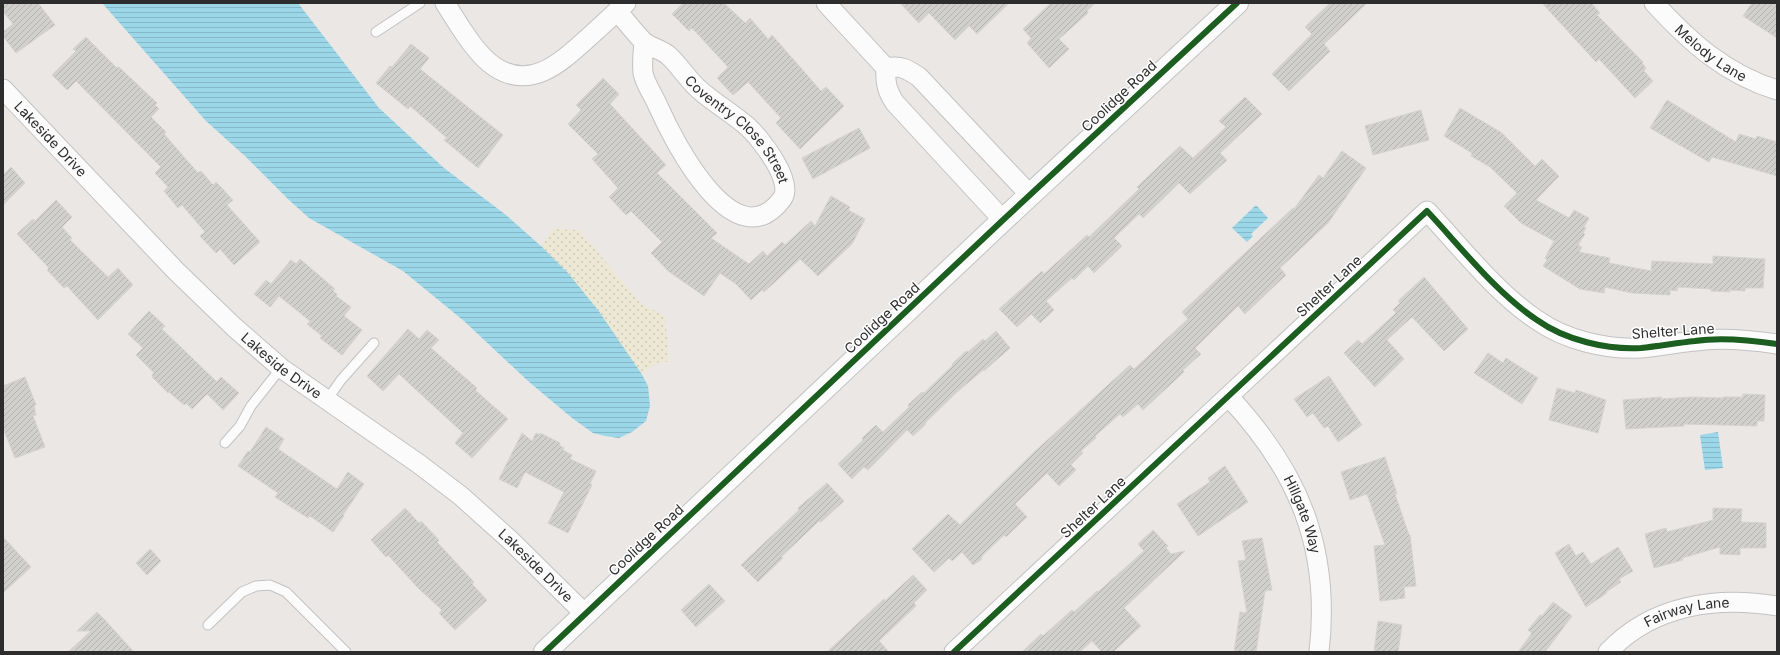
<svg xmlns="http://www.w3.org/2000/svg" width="1780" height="655" viewBox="0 0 1780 655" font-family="Inter,sans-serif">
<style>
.sand{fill:url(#sand-dots)}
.water{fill:url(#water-rules)}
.building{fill:url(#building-hatch);stroke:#d5d3d0}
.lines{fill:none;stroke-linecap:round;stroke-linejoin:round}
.service-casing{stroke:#c3c2c2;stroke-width:11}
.minor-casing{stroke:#c3c2c2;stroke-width:21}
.tertiary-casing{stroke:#c3c2c2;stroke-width:24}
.service{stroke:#fcfbfb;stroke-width:9}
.minor{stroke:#fcfbfb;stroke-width:19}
.tertiary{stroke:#fcfbfb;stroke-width:22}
.cycleway-casing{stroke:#fff;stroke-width:8}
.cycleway{stroke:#1b5e20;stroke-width:6}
.labels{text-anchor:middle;stroke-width:3;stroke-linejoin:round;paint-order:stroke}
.street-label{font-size:14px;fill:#2d2d2d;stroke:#fff}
</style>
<defs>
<pattern id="sand-dots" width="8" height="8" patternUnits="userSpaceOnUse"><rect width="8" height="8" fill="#ede8d4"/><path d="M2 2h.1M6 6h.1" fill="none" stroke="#ccc7b6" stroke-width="1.8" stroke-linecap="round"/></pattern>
<pattern id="water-rules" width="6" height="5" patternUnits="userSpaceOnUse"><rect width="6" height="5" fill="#9bd7e8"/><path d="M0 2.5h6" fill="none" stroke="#86b9c7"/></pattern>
<pattern id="building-hatch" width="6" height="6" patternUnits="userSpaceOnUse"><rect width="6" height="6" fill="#d2d0cd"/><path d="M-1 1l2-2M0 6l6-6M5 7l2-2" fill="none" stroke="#b5b3b0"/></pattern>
</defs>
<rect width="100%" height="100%" fill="#eae7e4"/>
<polygon class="sand" points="552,229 579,230 640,303 665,316 669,362 661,361 641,373 568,273 542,247"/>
<g class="water">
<polygon points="102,3 298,3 379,108 444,168 506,215 542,247 568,273 598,310 641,373 648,386 650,406 646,421 632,432 619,438 605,436 593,433 572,418 528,381 464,321 403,271 309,218 290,201 246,157 206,121"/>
<polygon points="1256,205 1268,218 1251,234 1253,236 1247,242 1232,228"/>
<polygon points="1718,432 1723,468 1705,470 1700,435"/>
</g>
<g class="building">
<polygon points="3,3 38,3 55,25 16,53 3,36 3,32 13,24 3,11"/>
<polygon points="683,3 724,3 745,23 750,18 768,39 772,35 821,91 826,87 844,106 800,149 776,123 781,118 748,82 733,95 717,78 728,67 692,28 689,31 672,14"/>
<polygon points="900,3 1009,3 977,34 969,26 955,40 929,13 919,23"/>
<polygon points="1051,3 1095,3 1087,11 1088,13 1059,39 1069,49 1049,68 1027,43 1031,38 1023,29"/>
<polygon points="1330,3 1367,3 1324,44 1330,51 1289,91 1272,74 1312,34 1305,27"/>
<polygon points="1542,3 1591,3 1600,13 1597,15 1643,62 1642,63 1646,68 1644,71 1653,81 1635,98 1599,59 1596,62"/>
<polygon points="1752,3 1777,3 1777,38 1743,16"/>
<polygon points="86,37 117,68 119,67 157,103 155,105 159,109 151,117 166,132 164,134 198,173 201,171 213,185 216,182 233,200 227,205 260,242 234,265 220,249 216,253 200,236 205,232 182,205 178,208 164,191 168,187 155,173 161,167 76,81 67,90 52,75 76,51 73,49"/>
<polygon points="411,44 429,58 420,69 503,135 478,168 444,140 447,138 410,106 408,109 376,83 390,66 392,67"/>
<polygon points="603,78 619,94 610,104 666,165 657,173 717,233 711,238 749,264 763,251 767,256 782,242 785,245 811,221 815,226 831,196 850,207 848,210 865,219 852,244 818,276 800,259 764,292 762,290 751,300 736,284 720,273 704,296 668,271 651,253 662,242 631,211 626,215 609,197 618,188 592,159 598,154 568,124 581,110 576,105"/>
<polygon points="1245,97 1262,114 1220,153 1227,160 1190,194 1179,183 1143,218 1139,214 1114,238 1122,246 1094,273 1088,266 1074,280 1072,278 1046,301 1054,310 1040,323 1031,314 1017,327 999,309 1042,271 1044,274 1087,235 1089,237 1139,189 1137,187 1180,146 1193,158 1226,127 1219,121"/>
<polygon points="1667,100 1736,142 1739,134 1756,139 1757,136 1777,142 1777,176 1712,157 1709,162 1650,128"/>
<polygon points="1460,108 1502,133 1535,166 1542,159 1559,176 1536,200 1569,218 1574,210 1589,218 1584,227 1586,228 1583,233 1585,234 1578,245 1582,247 1579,252 1610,258 1609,263 1651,271 1652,261 1713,264 1713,256 1765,259 1763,288 1745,288 1745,291 1730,290 1730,292 1711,291 1711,289 1678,287 1677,291 1670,290 1670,295 1632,293 1605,287 1604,293 1580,289 1543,266 1547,260 1545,258 1554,241 1521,223 1504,206 1517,193 1490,167 1471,156 1472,153 1444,136"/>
<polygon points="1421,110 1429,140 1373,155 1365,126"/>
<polygon points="859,128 870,148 813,179 802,158"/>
<polygon points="1342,151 1366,168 1328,223 1280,268 1286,275 1245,314 1238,306 1195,348 1201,354 1183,370 1184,372 1143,410 1138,404 1123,417 1120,414 1095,436 1096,438 1081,451 1083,453 1071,465 1076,470 1059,486 1047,473 1015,504 1027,517 1006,537 1004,535 982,556 981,560 973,565 962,552 952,561 949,558 934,572 912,549 948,514 960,525 1032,454 1130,365 1134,369 1188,319 1182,312 1293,208 1294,209 1319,175 1323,178"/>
<polygon points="11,167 25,183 3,205 3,175"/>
<polygon points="56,200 72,217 62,227 72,238 70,240 108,277 118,268 133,285 98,320 67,286 64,288 47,270 49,268 17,234 33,219 35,221"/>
<polygon points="300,259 335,289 333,291 337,294 336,296 351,307 344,316 362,330 342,355 320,338 322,336 307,324 310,321 279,296 270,307 254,294 266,280 271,284 291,260 296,264"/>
<polygon points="1424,277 1468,329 1444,351 1412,317 1387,340 1404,359 1375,387 1344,353 1358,340 1362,344 1396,313 1393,310 1400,303 1398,301"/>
<polygon points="149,311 165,326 162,329 217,382 221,377 239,393 223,410 207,394 192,409 186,403 184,405 169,392 168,393 153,378 152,375 154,373 136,355 143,348 128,334"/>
<polygon points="408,329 419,339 427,330 439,340 431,348 477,388 475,390 508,419 472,458 455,443 463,433 399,374 383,391 367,376"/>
<polygon points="996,331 1010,348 984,371 983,370 957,392 925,423 926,424 913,436 907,430 868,470 864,467 852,479 838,464 863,440 862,438 876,425 883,432 909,407 908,405 922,392 924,393 953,365 952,364 966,351 968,352 983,339 985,341"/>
<polygon points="1488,353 1503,363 1506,358 1538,378 1522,404 1474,373"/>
<polygon points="1329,376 1362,425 1338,442 1328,426 1324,428 1313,413 1307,417 1294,399"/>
<polygon points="25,377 36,405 34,406 36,415 33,416 45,447 15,458 3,428 3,386"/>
<polygon points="1557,388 1575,393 1576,390 1606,400 1598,433 1549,420"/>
<polygon points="1743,394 1765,395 1764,421 1757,421 1757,426 1684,424 1684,426 1626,429 1623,400 1661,397 1661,399 1691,397 1723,398 1723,397 1743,397"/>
<polygon points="266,427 284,439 278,449 337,489 348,472 364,484 343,515 344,516 333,532 310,516 308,518 275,497 278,493 238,466 248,451 250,452"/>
<polygon points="522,433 532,441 536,433 539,435 540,433 560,443 559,445 564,448 563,450 572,455 570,459 596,471 590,484 592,485 568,533 548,523 564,492 525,472 517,488 499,479"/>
<polygon points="1385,457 1397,494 1395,494 1409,535 1410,535 1416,586 1404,587 1405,598 1380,601 1374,546 1385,545 1367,494 1350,500 1341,472"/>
<polygon points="1225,466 1248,502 1198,536 1177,504 1210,482 1208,478"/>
<polygon points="827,483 844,501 821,522 819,521 781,557 783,558 758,582 741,565 799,510 798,508"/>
<polygon points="405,508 419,523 421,521 439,540 437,542 474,582 472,584 487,600 455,630 439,613 442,610 418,588 388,555 386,557 371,540"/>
<polygon points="1713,508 1742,509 1741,522 1766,523 1766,548 1740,548 1740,555 1720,554 1720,547 1682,558 1683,560 1654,568 1645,534 1666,528 1667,532 1713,520"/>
<polygon points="1153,530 1168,546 1166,548 1171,554 1185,551 1124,608 1141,626 1113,652 1102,652 1092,641 1080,652 1022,652 1041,634 1043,636 1072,610 1074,612 1097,591 1098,592 1144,551 1138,544"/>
<polygon points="3,537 31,567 3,593"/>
<polygon points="1262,538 1272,590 1265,591 1256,652 1234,652 1240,612 1247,613 1238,561 1246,560 1242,541"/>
<polygon points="1569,544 1576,556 1583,552 1591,564 1618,547 1633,571 1619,579 1621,582 1606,592 1607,593 1586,607 1555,553"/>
<polygon points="150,549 161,561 147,575 136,563"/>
<polygon points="913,575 927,590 914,603 916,606 879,641 889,652 827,652 884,599 885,601"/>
<polygon points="709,584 725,601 696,627 681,610"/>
<polygon points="1553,602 1572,616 1545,652 1518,652 1532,633 1528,630 1540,615 1542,616"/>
<polygon points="97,612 104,619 134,652 68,652 91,631 77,631"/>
<polygon points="1378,621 1402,625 1398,652 1374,652"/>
</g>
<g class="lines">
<defs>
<g id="service">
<polyline points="376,32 420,3"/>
<polyline points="327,400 341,380 374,343"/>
<polyline points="225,443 240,426 251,406 281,368"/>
<polyline points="208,625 242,592 256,586 270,585 286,592 346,652"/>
</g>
<g id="minor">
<path d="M445,3C458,23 475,54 495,67C532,91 562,61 588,38C601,26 613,15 626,3"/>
<polyline points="826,3 886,68"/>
<path id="s1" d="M1654,3C1690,42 1725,74 1777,90"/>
<path id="s2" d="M617,11C626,21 634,32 643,41C650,48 662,49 669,56C681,67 689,82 702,92C716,104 733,114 748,127C760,138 795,182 782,199C735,262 674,142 658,106C654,96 645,84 643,73C642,63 643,52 644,43"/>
<path id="s3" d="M3,89L176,271L234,327L281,368L419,464L461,496L510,540L585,614"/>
<path d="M1003,220L895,103C887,91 885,83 886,68C901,65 907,69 919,77L1030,195"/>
<path id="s4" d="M1229,397C1299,472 1331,549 1319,652"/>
<path d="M954,652L1427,211C1460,246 1496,293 1537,320C1565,340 1607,350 1641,348C1659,346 1677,343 1695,341C1722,337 1750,340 1777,344"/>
<path id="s5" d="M1608,652C1652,605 1716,596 1777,606"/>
</g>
<polyline id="tertiary" points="545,652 1003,220 1237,3"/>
</defs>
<use href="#service" class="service-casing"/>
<use href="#minor" class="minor-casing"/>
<use href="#tertiary" class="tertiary-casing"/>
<use href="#service" class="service"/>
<use href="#minor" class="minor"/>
<use href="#tertiary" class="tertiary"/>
<defs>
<g id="cycleway">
<polyline points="545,652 1003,220 1237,3"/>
<path d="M954,652L1427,211C1460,246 1496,293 1537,320C1565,340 1607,350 1641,348C1659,346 1677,343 1695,341C1722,337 1750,340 1777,344"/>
</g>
</defs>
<use href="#cycleway" class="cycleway-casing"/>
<use href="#cycleway" class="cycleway"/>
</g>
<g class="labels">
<g class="street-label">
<text dy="5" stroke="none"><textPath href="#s1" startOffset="76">Melody Lane</textPath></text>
<text transform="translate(1119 96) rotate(-43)" y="5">Coolidge Road</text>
<text dy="5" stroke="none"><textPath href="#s2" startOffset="171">Coventry Close Street</textPath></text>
<text dy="5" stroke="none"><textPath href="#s3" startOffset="69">Lakeside Drive</textPath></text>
<text transform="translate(1329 286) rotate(-43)" y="5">Shelter Lane</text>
<text transform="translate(882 318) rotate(-43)" y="5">Coolidge Road</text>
<text transform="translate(1673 331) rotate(-4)" y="5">Shelter Lane</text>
<text dy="5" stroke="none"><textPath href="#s3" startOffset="393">Lakeside Drive</textPath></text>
<text transform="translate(1093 507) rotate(-43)" y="5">Shelter Lane</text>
<text dy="5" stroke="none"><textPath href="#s4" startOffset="140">Hillgate Way</textPath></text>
<text transform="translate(646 540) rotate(-43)" y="5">Coolidge Road</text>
<text dy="5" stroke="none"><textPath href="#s3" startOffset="717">Lakeside Drive</textPath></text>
<text dy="5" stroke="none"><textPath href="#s5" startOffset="91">Fairway Lane</textPath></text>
</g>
</g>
<rect width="1780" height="655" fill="none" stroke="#2d2d2d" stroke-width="8"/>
</svg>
